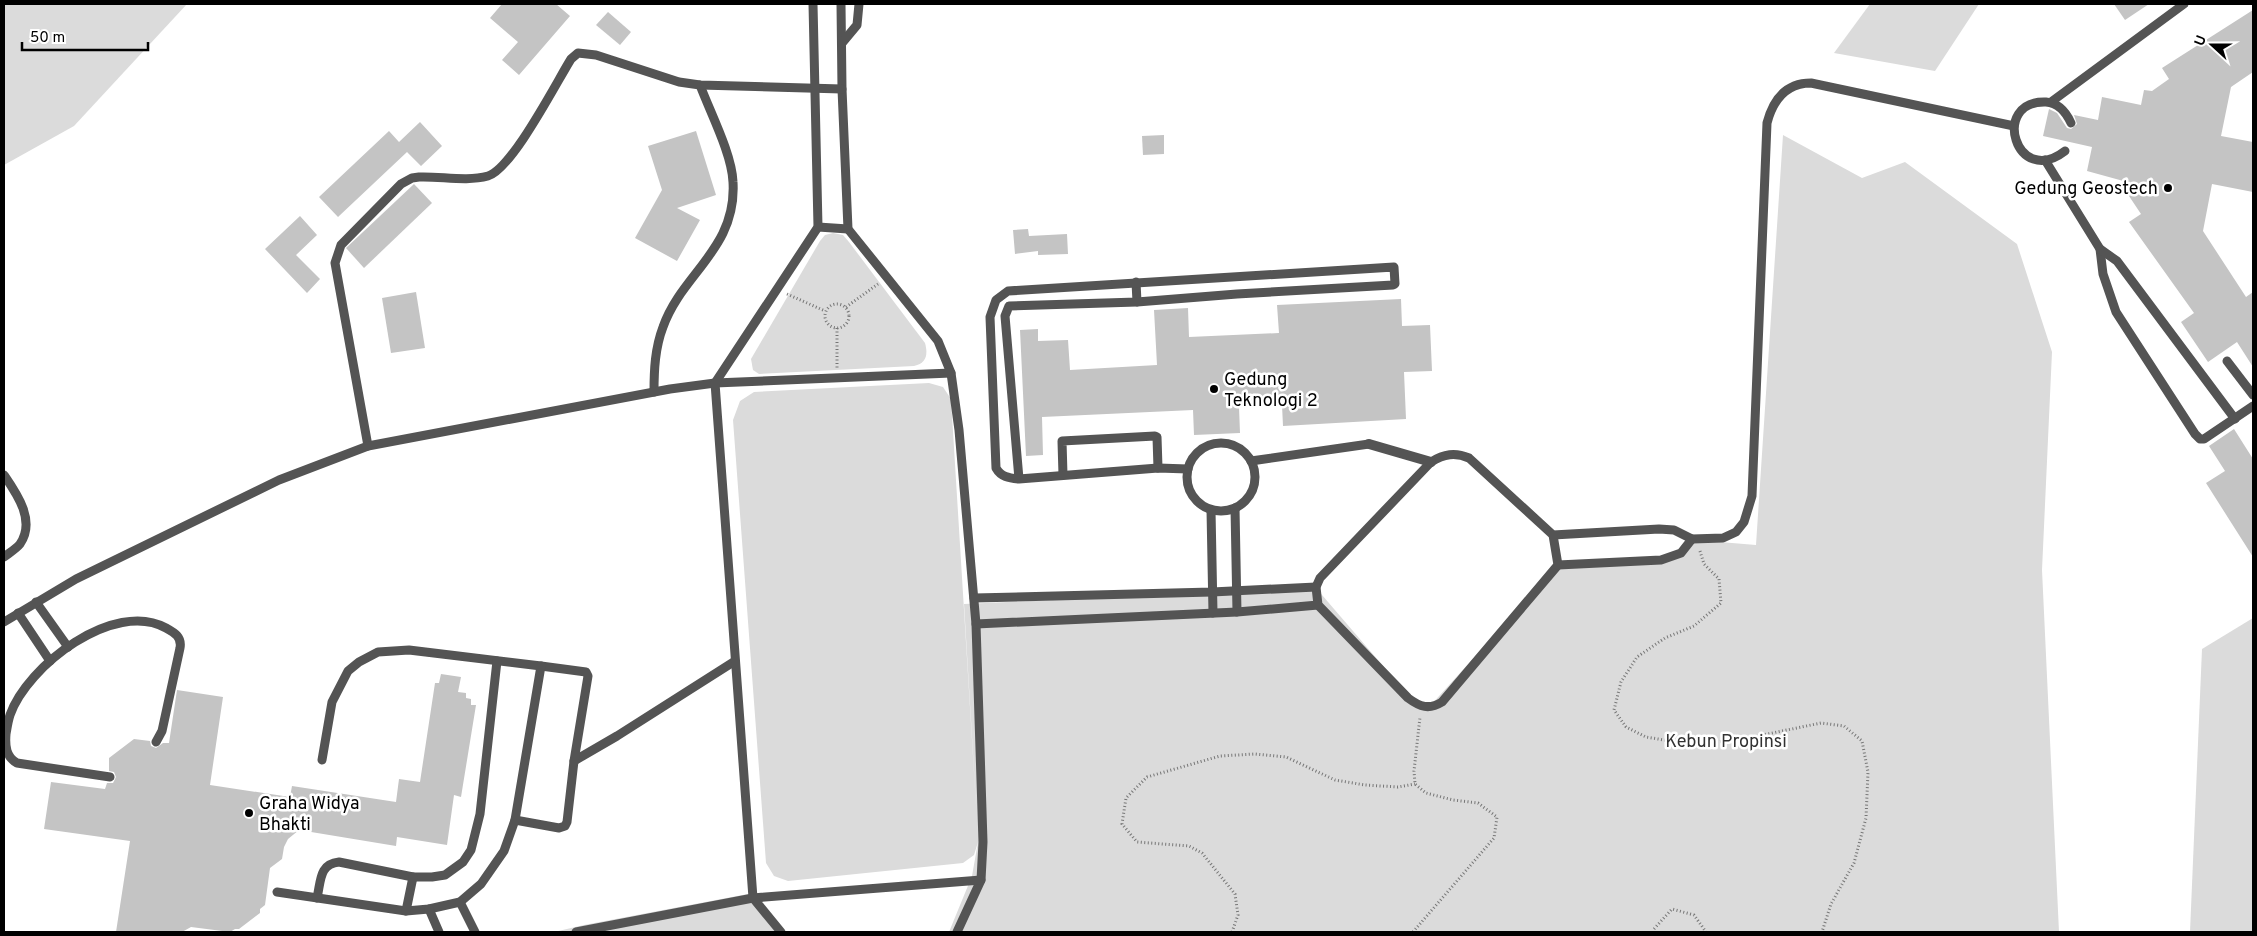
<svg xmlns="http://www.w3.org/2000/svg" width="2257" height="936" viewBox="0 0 2257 936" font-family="Overpass,sans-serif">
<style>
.green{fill:#dbdbdb}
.building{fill:#c4c4c4}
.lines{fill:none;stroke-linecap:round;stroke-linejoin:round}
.path{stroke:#767676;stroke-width:3;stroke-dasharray:1 2.5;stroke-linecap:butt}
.lane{stroke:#545454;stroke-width:9}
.street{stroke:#545454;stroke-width:10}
.poi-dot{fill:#000;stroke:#fff;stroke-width:2}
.labels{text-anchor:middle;stroke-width:5;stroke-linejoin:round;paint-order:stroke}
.poi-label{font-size:18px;fill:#000;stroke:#fff;text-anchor:start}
.park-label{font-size:18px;fill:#323232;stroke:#fff}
</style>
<rect width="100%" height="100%" fill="#fff"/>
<g class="green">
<polygon points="4,4 187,4 74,126 4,165"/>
<polygon points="1870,4 1979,4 1935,71 1834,53"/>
<polygon points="1783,135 1862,178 1905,162 2017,244 2052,352 2042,570 2059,932 949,932 972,876 978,842 974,855 963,863 788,881 774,876 766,863 733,420 740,401 754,392 929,383 943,387 951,399 978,837 964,604 1316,588 1414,702 1430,706 1558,565 1661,560 1696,540 1756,545"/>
<path d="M833,233L843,235L849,242L925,343C928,354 927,363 914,366L759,374L753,370L751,359L820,241L825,235Z"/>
<polygon points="2253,618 2253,932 2190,932 2202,649"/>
<polygon points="753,893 780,932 554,932 584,925"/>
</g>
<g class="building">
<polygon points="502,4 556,4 570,16 519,75 502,60 518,42 490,18"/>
<polygon points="2114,4 2149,4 2125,20"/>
<polygon points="2253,10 2253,72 2231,87 2221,136 2253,142 2253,192 2212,184 2203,231 2246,297 2253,292 2253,367 2237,342 2208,362 2181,322 2194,313 2129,222 2141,214 2129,196 2123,194 2127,182 2087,171 2092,147 2043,136 2049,109 2057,113 2067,128 2071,129 2077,124 2074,115 2098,120 2102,97 2141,105 2144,90 2152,91 2169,79 2162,68"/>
<polygon points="608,12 631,32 620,45 596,25"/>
<polygon points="420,122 442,146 421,166 407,152 338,217 319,197 389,131 399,142"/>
<polygon points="696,131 716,195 677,208 700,220 677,261 635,238 662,190 648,146"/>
<polygon points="1164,135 1164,154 1143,155 1142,136"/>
<polygon points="414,184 432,203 364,268 346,248"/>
<polygon points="300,216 317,235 296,255 320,279 307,293 265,249"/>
<polygon points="1028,229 1029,236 1067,234 1068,254 1038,255 1038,251 1015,254 1013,230"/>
<polygon points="416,292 425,348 391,353 382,298"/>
<polygon points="1401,299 1402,326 1430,325 1432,371 1404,372 1406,419 1283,426 1282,405 1239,407 1240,433 1194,435 1193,410 1042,417 1043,455 1026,456 1020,330 1038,329 1038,341 1068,340 1070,370 1157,365 1154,310 1188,308 1189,337 1279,333 1277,305"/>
<polygon points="2234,429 2253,459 2253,557 2206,483 2225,471 2209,446"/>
<polygon points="441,674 461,677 458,692 466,693 466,698 471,699 471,705 476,705 461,797 454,795 447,845 397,837 396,846 299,830 288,839 284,847 282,859 270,868 265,905 260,909 260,913 239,929 235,929 230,932 191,927 182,932 116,932 130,841 44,829 51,782 105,789 107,783 113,783 116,777 114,772 109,771 109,758 134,739 150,741 151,746 156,748 163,743 169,743 177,690 223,697 210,785 290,797 292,786 396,802 399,779 420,782 435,683 439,683"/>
</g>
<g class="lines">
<g class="path">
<polyline points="787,294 825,311"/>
<circle cx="837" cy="316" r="12"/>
<polyline points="846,307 878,284"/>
<polyline points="837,328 837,368"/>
<polyline points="1700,551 1704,564 1719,579 1721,603 1694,626 1665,638 1637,657 1621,682 1614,710 1626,727 1646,737 1676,742 1702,744 1748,738 1821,723 1844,726 1862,741 1868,772 1866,818 1854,863 1831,904 1822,932"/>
<polyline points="1232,932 1238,915 1235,894 1202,853 1189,846 1137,842 1122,824 1126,798 1147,777 1220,756 1255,754 1286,757 1335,780 1365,785 1398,787 1415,784"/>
<polyline points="1413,932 1494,838 1497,817 1478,803 1453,800 1426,793 1415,784 1414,771 1420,717"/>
<polyline points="1653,932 1653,930 1672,909 1694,915 1706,932"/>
</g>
<g class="lane">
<polyline points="841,4 842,89 848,229 938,341 951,373 959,430 976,624 983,842 981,880 957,932"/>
<polyline points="842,43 857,25 859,4"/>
<polyline points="2051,102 2184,4"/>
<path d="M2065,151C2016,189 1990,100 2046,102C2059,103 2066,112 2071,123"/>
<polyline points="2045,160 2100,249 2103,274 2116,312 2195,434 2200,439 2204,439 2253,406"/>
<polyline points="818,227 848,229"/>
<polyline points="2100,249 2117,261 2235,419"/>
<polyline points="1136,282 1137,302"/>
<polyline points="2227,361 2253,395"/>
<path d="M654,392C654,370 655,348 663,327C682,273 737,249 733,182C732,154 710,112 700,85"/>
<circle cx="1221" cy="477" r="34"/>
<path d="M368,446L335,263L341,245L401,184L412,178L419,177C441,176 466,182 488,176C512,169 556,83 571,59L578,53L596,55L679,82L700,85L842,89"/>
<polyline points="1251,461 1369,444"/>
<path d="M4,475C17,494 36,521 20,544C16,549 9,553 4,557"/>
<polyline points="1063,475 1062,441 1155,436 1157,437 1158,468"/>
<path d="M1019,479L1005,316L1009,306L1137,302L1237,294L1393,285L1395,284L1394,267L1008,291L996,300L990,317L996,468C1001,477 1009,478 1019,479L1158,468L1188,469"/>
<polyline points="1235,508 1237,612"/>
<polyline points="1211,510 1213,613"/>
<path d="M1553,535L1558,565L1442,702C1429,710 1420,707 1408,698L1318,605L1316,587L1320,578L1431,462C1444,454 1455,452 1469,458L1553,535L1659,529L1674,530L1692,539L1723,538L1736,532L1744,522L1752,496L1767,123C1773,100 1786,83 1811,83L2014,126"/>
<polyline points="1558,565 1661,560 1681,553 1692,539"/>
<polyline points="974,598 1212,592 1316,587"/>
<polyline points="36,602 68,647"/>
<polyline points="18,613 50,661"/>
<polyline points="4,622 76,579 279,480 368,446 670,389 715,383 951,373"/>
<polyline points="976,624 1237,612 1318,605"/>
<polyline points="574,761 617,736 735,661"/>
<path d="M110,777L17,763C6,757 5,746 6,734C7,728 8,721 10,715C27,666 114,599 166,628C175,633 182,637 180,648L162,731L156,742"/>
<polyline points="515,820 559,828 565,826 567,822 574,761 588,676 586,672 541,666"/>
<polyline points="277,892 406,911 429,909 460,902 481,884 504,851 515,820 541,666 409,650 378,652 359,662 348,671 332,702 322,760"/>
<path d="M317,898C321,881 319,864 339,862L413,877H432L445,875L463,862L471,850L480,814L497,661"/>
<polyline points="460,902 475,932"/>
<polyline points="429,909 439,932"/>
<polyline points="406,911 413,877"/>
<polyline points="576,932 753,898 981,880"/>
<polyline points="781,932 753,898 715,383 818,227 813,4"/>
</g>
<polyline class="street" points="1369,444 1431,462"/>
</g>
<g class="poi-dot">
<circle cx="2168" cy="188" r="5"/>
<circle cx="1214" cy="389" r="5"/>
<circle cx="249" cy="813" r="5"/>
</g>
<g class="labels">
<g class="poi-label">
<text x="2158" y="194" text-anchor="end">Gedung Geostech</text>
<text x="1224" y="385">Gedung<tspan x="1224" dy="21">Teknologi 2</tspan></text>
<text x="259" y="809">Graha Widya<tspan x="259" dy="21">Bhakti</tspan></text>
</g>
<g class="park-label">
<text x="1726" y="747">Kebun Propinsi</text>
</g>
</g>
<rect width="2257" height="936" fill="none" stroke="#000000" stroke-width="10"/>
<g transform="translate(2212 45) rotate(291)" stroke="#ffffff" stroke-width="4" paint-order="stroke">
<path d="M0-4L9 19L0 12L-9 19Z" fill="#000000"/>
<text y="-8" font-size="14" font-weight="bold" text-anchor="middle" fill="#000000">U</text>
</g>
<path d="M22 42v8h126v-8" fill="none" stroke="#000000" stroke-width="2.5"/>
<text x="30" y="42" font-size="15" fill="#000000" stroke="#ffffff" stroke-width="4" paint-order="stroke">50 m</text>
</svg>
